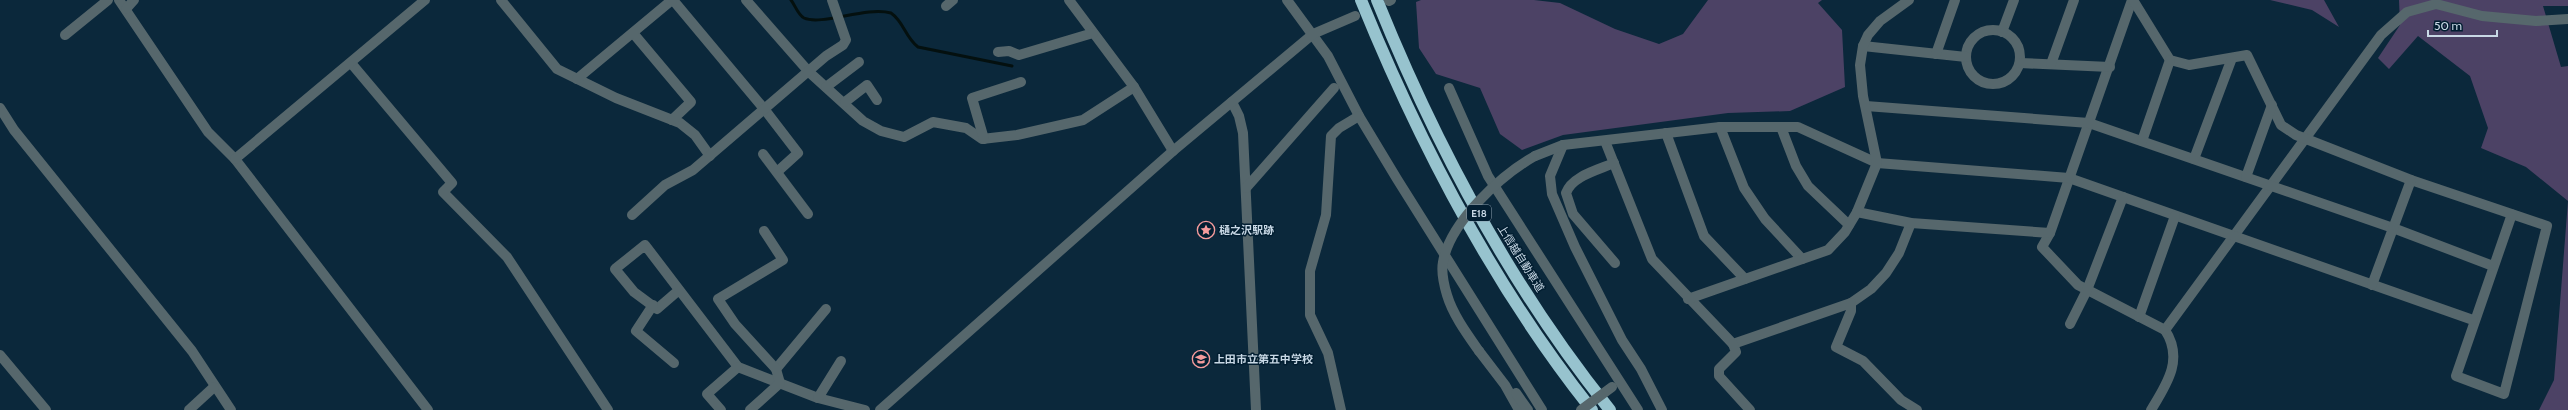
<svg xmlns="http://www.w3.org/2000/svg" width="2568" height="410" viewBox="0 0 2568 410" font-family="Cabin,'Noto Sans JP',sans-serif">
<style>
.green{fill:#4c4265}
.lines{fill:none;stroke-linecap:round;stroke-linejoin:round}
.stream{stroke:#04100f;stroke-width:3}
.minor{stroke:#56676c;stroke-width:10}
.highway{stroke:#97c3ce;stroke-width:12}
.minor-bridge{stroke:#56676c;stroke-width:10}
.labels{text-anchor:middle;stroke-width:3;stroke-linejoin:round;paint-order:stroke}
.shield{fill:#021e31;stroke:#8da0af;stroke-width:1}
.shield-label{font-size:10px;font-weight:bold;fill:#c8d8e5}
.poi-label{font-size:11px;font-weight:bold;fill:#c8d8e5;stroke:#021e31;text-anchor:start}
.street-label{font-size:11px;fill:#c8d8e5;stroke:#021e31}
</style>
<rect width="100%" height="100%" fill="#0b283b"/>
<g class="green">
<polygon points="1421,0 1534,0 1560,3 1615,29 1659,44 1683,34 1708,0 1822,0 1818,3 1842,30 1845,87 1790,111 1728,113 1563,135 1522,150 1500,134 1480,88 1436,74 1419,48 1416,2"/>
<polygon points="2270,0 2324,0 2339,27 2312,10"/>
<polygon points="2399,0 2568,0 2568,6 2543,6 2561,67 2568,66 2568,410 2539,410 2554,380 2568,201 2526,167 2481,148 2488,128 2470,76 2418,36 2389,69 2378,58 2400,25"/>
</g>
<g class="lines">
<path class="stream" d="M791,0C795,5 798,15 804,18C822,26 866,6 891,13C904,22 905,37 918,47L1012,66"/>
<g class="minor">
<polyline points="119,0 208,132 235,159 428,410"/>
<polyline points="501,0 557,69 616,98 680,123 695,135 710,156"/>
<polyline points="673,0 765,110 798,153 777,172"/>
<polyline points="746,0 809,72 863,121 881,131 904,137 933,122 966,128 982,139 1017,135 1083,120 1134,87"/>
<polyline points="1069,0 1134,87 1173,151"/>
<polyline points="1287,0 1328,56 1359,116 1397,179 1542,410"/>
<polyline points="2132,0 2050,233 2042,247 2078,285 2165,330 2381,35 2407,12 2436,4 2482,16 2536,21 2568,19"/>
<polyline points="2133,0 2170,60 2189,65 2247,55 2281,125 2296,135 2411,180 2547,226 2504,394 2456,376 2512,214"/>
<polyline points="1389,1 1391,0"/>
<polyline points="946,6 953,0"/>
<polyline points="126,9 134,0"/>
<circle cx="1993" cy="57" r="27"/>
<polyline points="2002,32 2014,0"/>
<polyline points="633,33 691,102 672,120"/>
<polyline points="65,35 108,0"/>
<polyline points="1863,46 1966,57"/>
<polyline points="998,52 1009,51 1019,55 1093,33"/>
<polyline points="1936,54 1955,0"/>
<polyline points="351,63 452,183 443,192 507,257 608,410"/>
<polyline points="2020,63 2110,67"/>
<polyline points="2051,64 2074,0"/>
<polyline points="577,79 672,0"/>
<polyline points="826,87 859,62"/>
<polyline points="1449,88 1488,176 1638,410"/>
<polyline points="845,102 867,85 877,100"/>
<polyline points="1232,102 1239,116 1243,133 1256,410"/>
<polyline points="1866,106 2089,123 2393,228 2493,266"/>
<polyline points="0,108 14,130 192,351 231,410"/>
<polyline points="1720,127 1744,188 1765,219 1802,259"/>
<polyline points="1781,127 1796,166 1808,186 1849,225"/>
<polyline points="1666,133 1704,236 1745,279"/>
<polyline points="984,139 972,98 1021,82"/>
<polyline points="1605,141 1652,259 1733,344 1851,303 1871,289 1886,273 1899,253 1911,223"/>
<polyline points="2142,141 2170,60"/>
<polyline points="1563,145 1550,176 1552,194 1575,247 1622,340 1641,369 1662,410"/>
<polyline points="763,154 808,214"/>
<polyline points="1535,156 1563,145 1720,127 1798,127 1877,163 2069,178 2473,320"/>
<polyline points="235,159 425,0"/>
<polyline points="2194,159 2232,58"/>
<path d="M1614,163C1598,170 1572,176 1566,193L1573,214L1615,263"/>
<polyline points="2246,177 2272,105"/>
<polyline points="1246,188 1334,88"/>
<polyline points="1857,212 1911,223 2050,233"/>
<polyline points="632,215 665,185 693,170 826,56 843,45 846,40 832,0"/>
<polyline points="2372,285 2411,180"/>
<polyline points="679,290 657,309 634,292 615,269 645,245 738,367 818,398 865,410"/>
<polyline points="1688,299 1828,250 1845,232 1857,212 1877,163 1863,96 1860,65 1863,46 1868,35 1880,21 1909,0"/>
<polyline points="1851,303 1851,311 1836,347 1863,361 1901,400 1917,410"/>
<polyline points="653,305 636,331 674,363"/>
<polyline points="2139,317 2175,216"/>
<polyline points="2070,324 2087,290 2123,197"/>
<polyline points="1733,344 1736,352 1719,369 1719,376 1750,410"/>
<polyline points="1479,351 1505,385 1519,410"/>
<polyline points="0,355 46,410"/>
<polyline points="776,369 826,309"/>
<polyline points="1516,393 1528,410"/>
<polyline points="818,398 841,361"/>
<polyline points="189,410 214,387"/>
<polyline points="721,410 707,394 738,367"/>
<polyline points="750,410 780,383 776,369 735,324 718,299 783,260 764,231"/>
<polyline points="880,410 1173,151 1313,34 1355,16"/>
<polyline points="1341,410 1328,353 1310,315 1310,271 1326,215 1331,136 1339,128 1359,116"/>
<path d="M2151,410C2167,384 2184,359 2165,330"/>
</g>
<g class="highway">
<path d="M1361,0C1420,145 1494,287 1592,410"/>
<path d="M1377,0C1436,146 1511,287 1610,410"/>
</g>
<g class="minor-bridge">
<path d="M1479,351C1467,334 1453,315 1447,295C1444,285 1441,272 1443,262C1450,222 1501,175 1535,156"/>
<polyline points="1581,410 1612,387"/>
</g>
</g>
<defs>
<symbol id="sight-ring" viewBox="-11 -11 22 22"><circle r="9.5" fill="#021e31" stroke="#f59b9c" stroke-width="1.5"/><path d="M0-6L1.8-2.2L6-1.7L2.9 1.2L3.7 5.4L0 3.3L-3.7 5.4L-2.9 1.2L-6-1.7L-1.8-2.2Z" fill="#f59b9c"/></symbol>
<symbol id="school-ring" viewBox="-11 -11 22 22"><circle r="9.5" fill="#021e31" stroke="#f59b9c" stroke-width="1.5"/><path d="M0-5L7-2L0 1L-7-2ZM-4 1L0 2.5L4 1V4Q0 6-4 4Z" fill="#f59b9c"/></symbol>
</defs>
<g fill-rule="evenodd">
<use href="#sight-ring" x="1196" y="220" width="20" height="20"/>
<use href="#school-ring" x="1191" y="349" width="20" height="20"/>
</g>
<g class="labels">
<rect class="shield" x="1467" y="205" width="24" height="16" rx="3"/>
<g class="shield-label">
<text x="1479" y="217">E18</text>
</g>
<g class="poi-label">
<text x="1219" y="234">樋之沢駅跡</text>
<text x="1214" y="363">上田市立第五中学校</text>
</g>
<g class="street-label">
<text transform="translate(1521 258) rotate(58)" y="4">上信越自動車道</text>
</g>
</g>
<path d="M2428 30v6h69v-6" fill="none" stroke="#c8d8e5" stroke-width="2"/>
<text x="2434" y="30" font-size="12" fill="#c8d8e5" stroke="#021e31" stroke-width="3" paint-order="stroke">50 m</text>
</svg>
